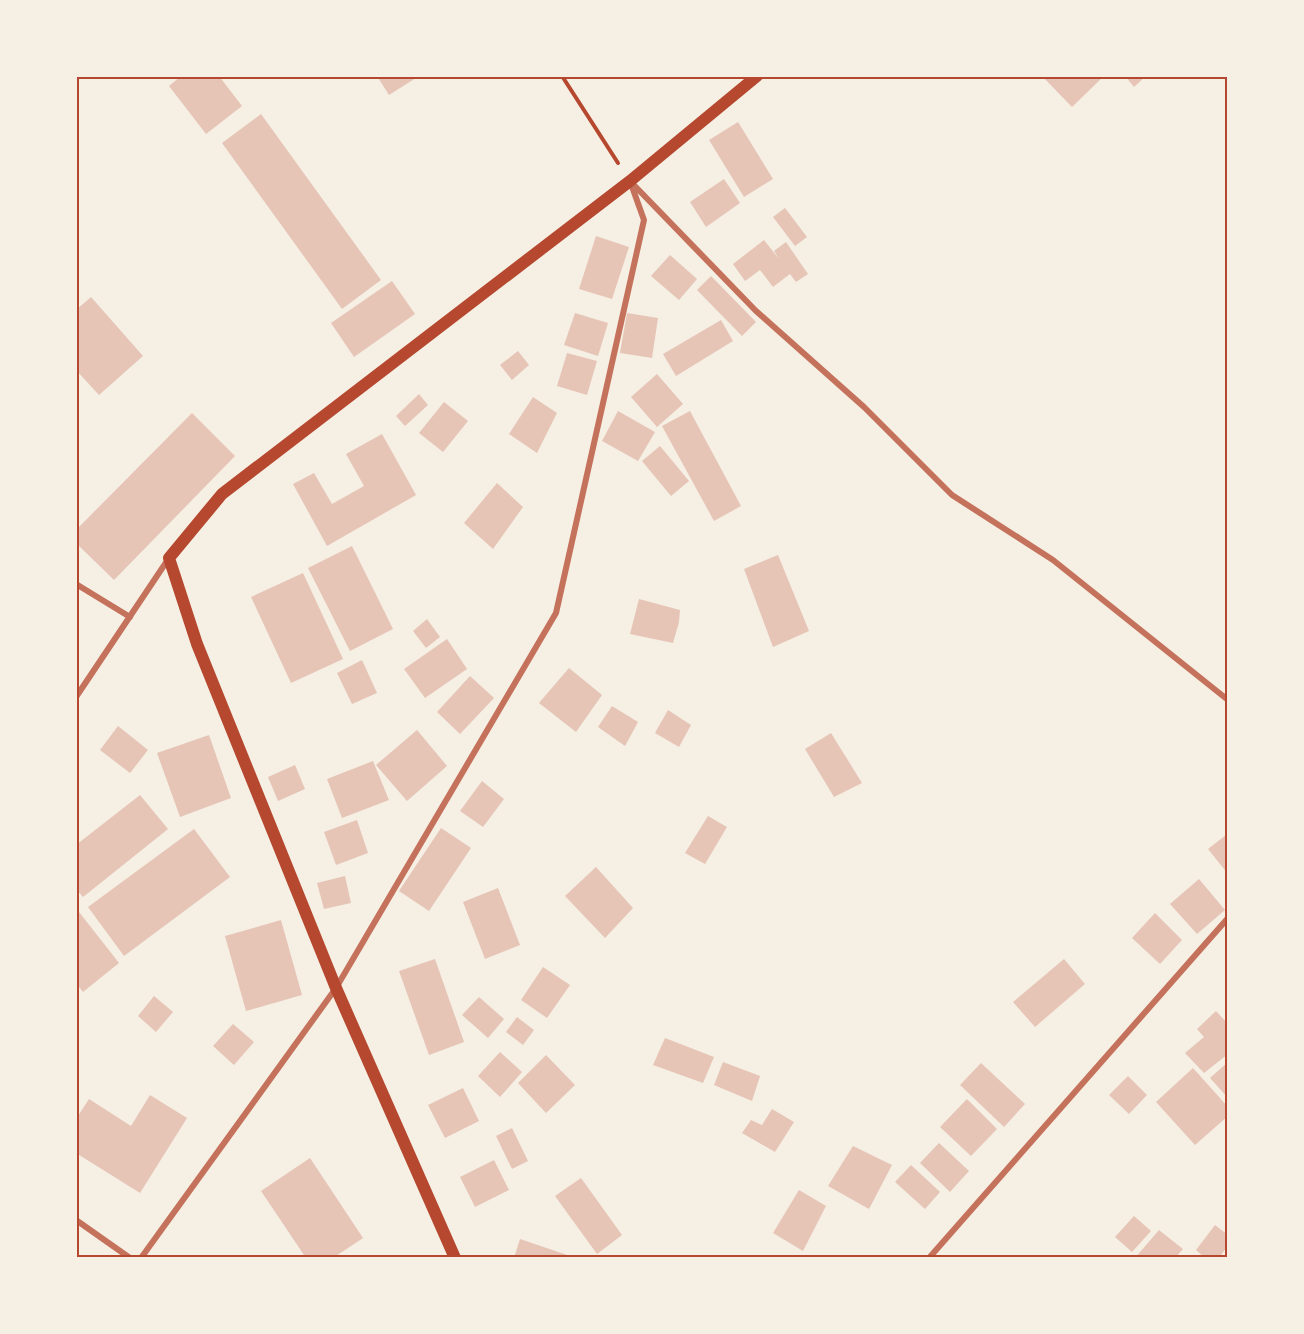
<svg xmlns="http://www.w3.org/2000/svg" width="1304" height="1334" viewBox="0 0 1304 1334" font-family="'PT Sans Narrow',sans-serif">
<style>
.building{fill:#e6c5b7}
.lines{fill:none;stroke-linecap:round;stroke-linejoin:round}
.path{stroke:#b5482f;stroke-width:4}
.minor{stroke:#c5725c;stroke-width:6}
.secondary{stroke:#b5482f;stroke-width:12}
.neatline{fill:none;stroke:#b5482f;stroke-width:2}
</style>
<rect width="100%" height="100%" fill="#f6efe4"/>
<g class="building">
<polygon points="181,76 219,76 242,106 206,134 169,86"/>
<polygon points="377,76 419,76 389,95"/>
<polygon points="1042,76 1104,76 1072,107"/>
<polygon points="1125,76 1146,76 1134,87"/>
<polygon points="261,114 381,280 342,309 222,143"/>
<polygon points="738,122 773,179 744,197 709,140"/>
<polygon points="724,179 740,203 706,227 690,202"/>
<polygon points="785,208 807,237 795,246 773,217"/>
<polygon points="596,236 629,247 612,299 579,289"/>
<polygon points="764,240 779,259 774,251 786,242 808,274 796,282 790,274 773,287 760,270 745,281 733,264"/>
<polygon points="670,255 697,279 679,300 651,276"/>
<polygon points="711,276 756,322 742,336 697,290"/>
<polygon points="392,281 415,314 354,357 331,323"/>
<polygon points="91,297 143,356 99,395 76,370 76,310"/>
<polygon points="575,313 608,323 598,356 564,345"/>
<polygon points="627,313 658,318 652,358 620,353"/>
<polygon points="721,320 733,341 676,376 663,354"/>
<polygon points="518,351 529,365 512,380 500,365"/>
<polygon points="567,353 597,361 587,395 557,386"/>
<polygon points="657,374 683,404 657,427 631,397"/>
<polygon points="419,394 428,405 405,426 396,416"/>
<polygon points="533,397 557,413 537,453 509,434"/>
<polygon points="444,402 468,421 443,452 419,433"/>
<polygon points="618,411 655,432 638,461 602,441"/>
<polygon points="690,411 741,506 714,521 662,426"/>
<polygon points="192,413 235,456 114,580 76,543 76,530"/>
<polygon points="382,434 416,495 327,546 293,484 314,473 332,504 364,486 346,454"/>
<polygon points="660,446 689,481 671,496 642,461"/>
<polygon points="497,483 523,507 493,549 464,523"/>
<polygon points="352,546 393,629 350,651 308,568"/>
<polygon points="778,555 809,631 773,647 744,569"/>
<polygon points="303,573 343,659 291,683 251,597"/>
<polygon points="639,599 680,610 679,622 673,643 630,634"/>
<polygon points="427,619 440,637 426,648 413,631"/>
<polygon points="447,639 467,669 425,698 404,669"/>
<polygon points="362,660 377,693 352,704 337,673"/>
<polygon points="569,668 602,695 576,732 539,703"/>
<polygon points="470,676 494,698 460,734 437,712"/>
<polygon points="612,706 638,722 625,746 598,727"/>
<polygon points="668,710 691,725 679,747 655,733"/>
<polygon points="118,726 148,750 130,773 100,750"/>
<polygon points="417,730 447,766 407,801 376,765"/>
<polygon points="831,733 862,783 834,797 805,749"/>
<polygon points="209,735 231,798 180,817 157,753"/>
<polygon points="373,761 389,800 342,818 327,779"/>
<polygon points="295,765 305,789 278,801 268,777"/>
<polygon points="482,781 504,799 483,827 460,811"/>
<polygon points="140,795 168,829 83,897 76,889 76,845"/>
<polygon points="708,816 727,827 705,864 685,853"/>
<polygon points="357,820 368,853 336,865 324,832"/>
<polygon points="441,828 471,848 429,911 399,891"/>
<polygon points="194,829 230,877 124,956 88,907"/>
<polygon points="1226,835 1228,838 1228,874 1208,849"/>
<polygon points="596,867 633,908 605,938 565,896"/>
<polygon points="345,876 351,903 324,909 317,883"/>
<polygon points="1199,879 1225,910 1197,934 1170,904"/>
<polygon points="498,888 520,945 485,959 463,902"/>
<polygon points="79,912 119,963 83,992 76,983 76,914"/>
<polygon points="1155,913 1182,940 1160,964 1132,938"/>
<polygon points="281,920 302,995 246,1011 225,936"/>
<polygon points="435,959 464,1042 429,1055 399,971"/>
<polygon points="1064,959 1085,984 1035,1027 1013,1002"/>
<polygon points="543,967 570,985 547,1018 521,1000"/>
<polygon points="154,996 173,1012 156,1032 138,1016"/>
<polygon points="479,997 504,1019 488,1038 462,1015"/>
<polygon points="1216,1011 1228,1024 1228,1054 1204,1073 1185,1053 1204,1037 1197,1029"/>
<polygon points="517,1017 534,1030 523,1045 506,1032"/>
<polygon points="233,1024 254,1042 234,1065 213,1046"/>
<polygon points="665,1038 714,1057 703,1083 653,1065"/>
<polygon points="500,1052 522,1072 500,1097 478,1076"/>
<polygon points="546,1055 575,1085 546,1113 518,1083"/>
<polygon points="723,1062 760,1076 752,1101 714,1085"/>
<polygon points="1228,1062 1228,1098 1210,1078"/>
<polygon points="981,1063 1025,1104 1004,1127 960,1085"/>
<polygon points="1193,1068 1228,1107 1228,1116 1195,1145 1156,1102"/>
<polygon points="1128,1076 1147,1095 1129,1114 1109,1095"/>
<polygon points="463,1088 479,1121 445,1138 428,1105"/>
<polygon points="150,1095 187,1118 140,1193 76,1153 76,1119 89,1099 131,1126"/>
<polygon points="967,1099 997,1129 971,1156 940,1127"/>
<polygon points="772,1109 794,1122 775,1152 742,1133 751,1120 762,1125"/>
<polygon points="512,1128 528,1161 512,1169 496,1136"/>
<polygon points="939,1143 969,1171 950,1192 920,1163"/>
<polygon points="853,1146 892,1165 869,1209 828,1186"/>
<polygon points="310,1158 363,1238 333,1258 306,1258 261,1191"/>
<polygon points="494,1160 509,1190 475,1207 460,1177"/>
<polygon points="911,1165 940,1192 925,1209 895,1182"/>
<polygon points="581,1178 622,1235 597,1254 555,1196"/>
<polygon points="799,1190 826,1206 803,1251 773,1233"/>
<polygon points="1134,1216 1151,1231 1132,1252 1115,1237"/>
<polygon points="1215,1225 1228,1235 1228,1245 1219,1258 1205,1258 1196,1250"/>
<polygon points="1159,1230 1183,1249 1175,1258 1135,1258"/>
<polygon points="520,1239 573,1257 573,1258 514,1258"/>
</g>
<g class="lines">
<polyline class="path" points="562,76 618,163"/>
<g class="minor">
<polyline points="76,584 130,617"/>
<polyline points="76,697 169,558"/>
<polyline points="76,1220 130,1258"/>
<polyline points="141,1258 336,988 556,613 644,220 630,181 756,311 864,407 952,495 1053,560 1228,700"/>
<polyline points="929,1258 1228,918"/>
</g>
<polyline class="secondary" points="455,1258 336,988 197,644 169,558 222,494 630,181 757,76"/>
</g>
<rect width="1304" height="1334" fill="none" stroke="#f6efe4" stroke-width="156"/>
<rect x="78" y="78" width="1148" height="1178" class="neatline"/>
</svg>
